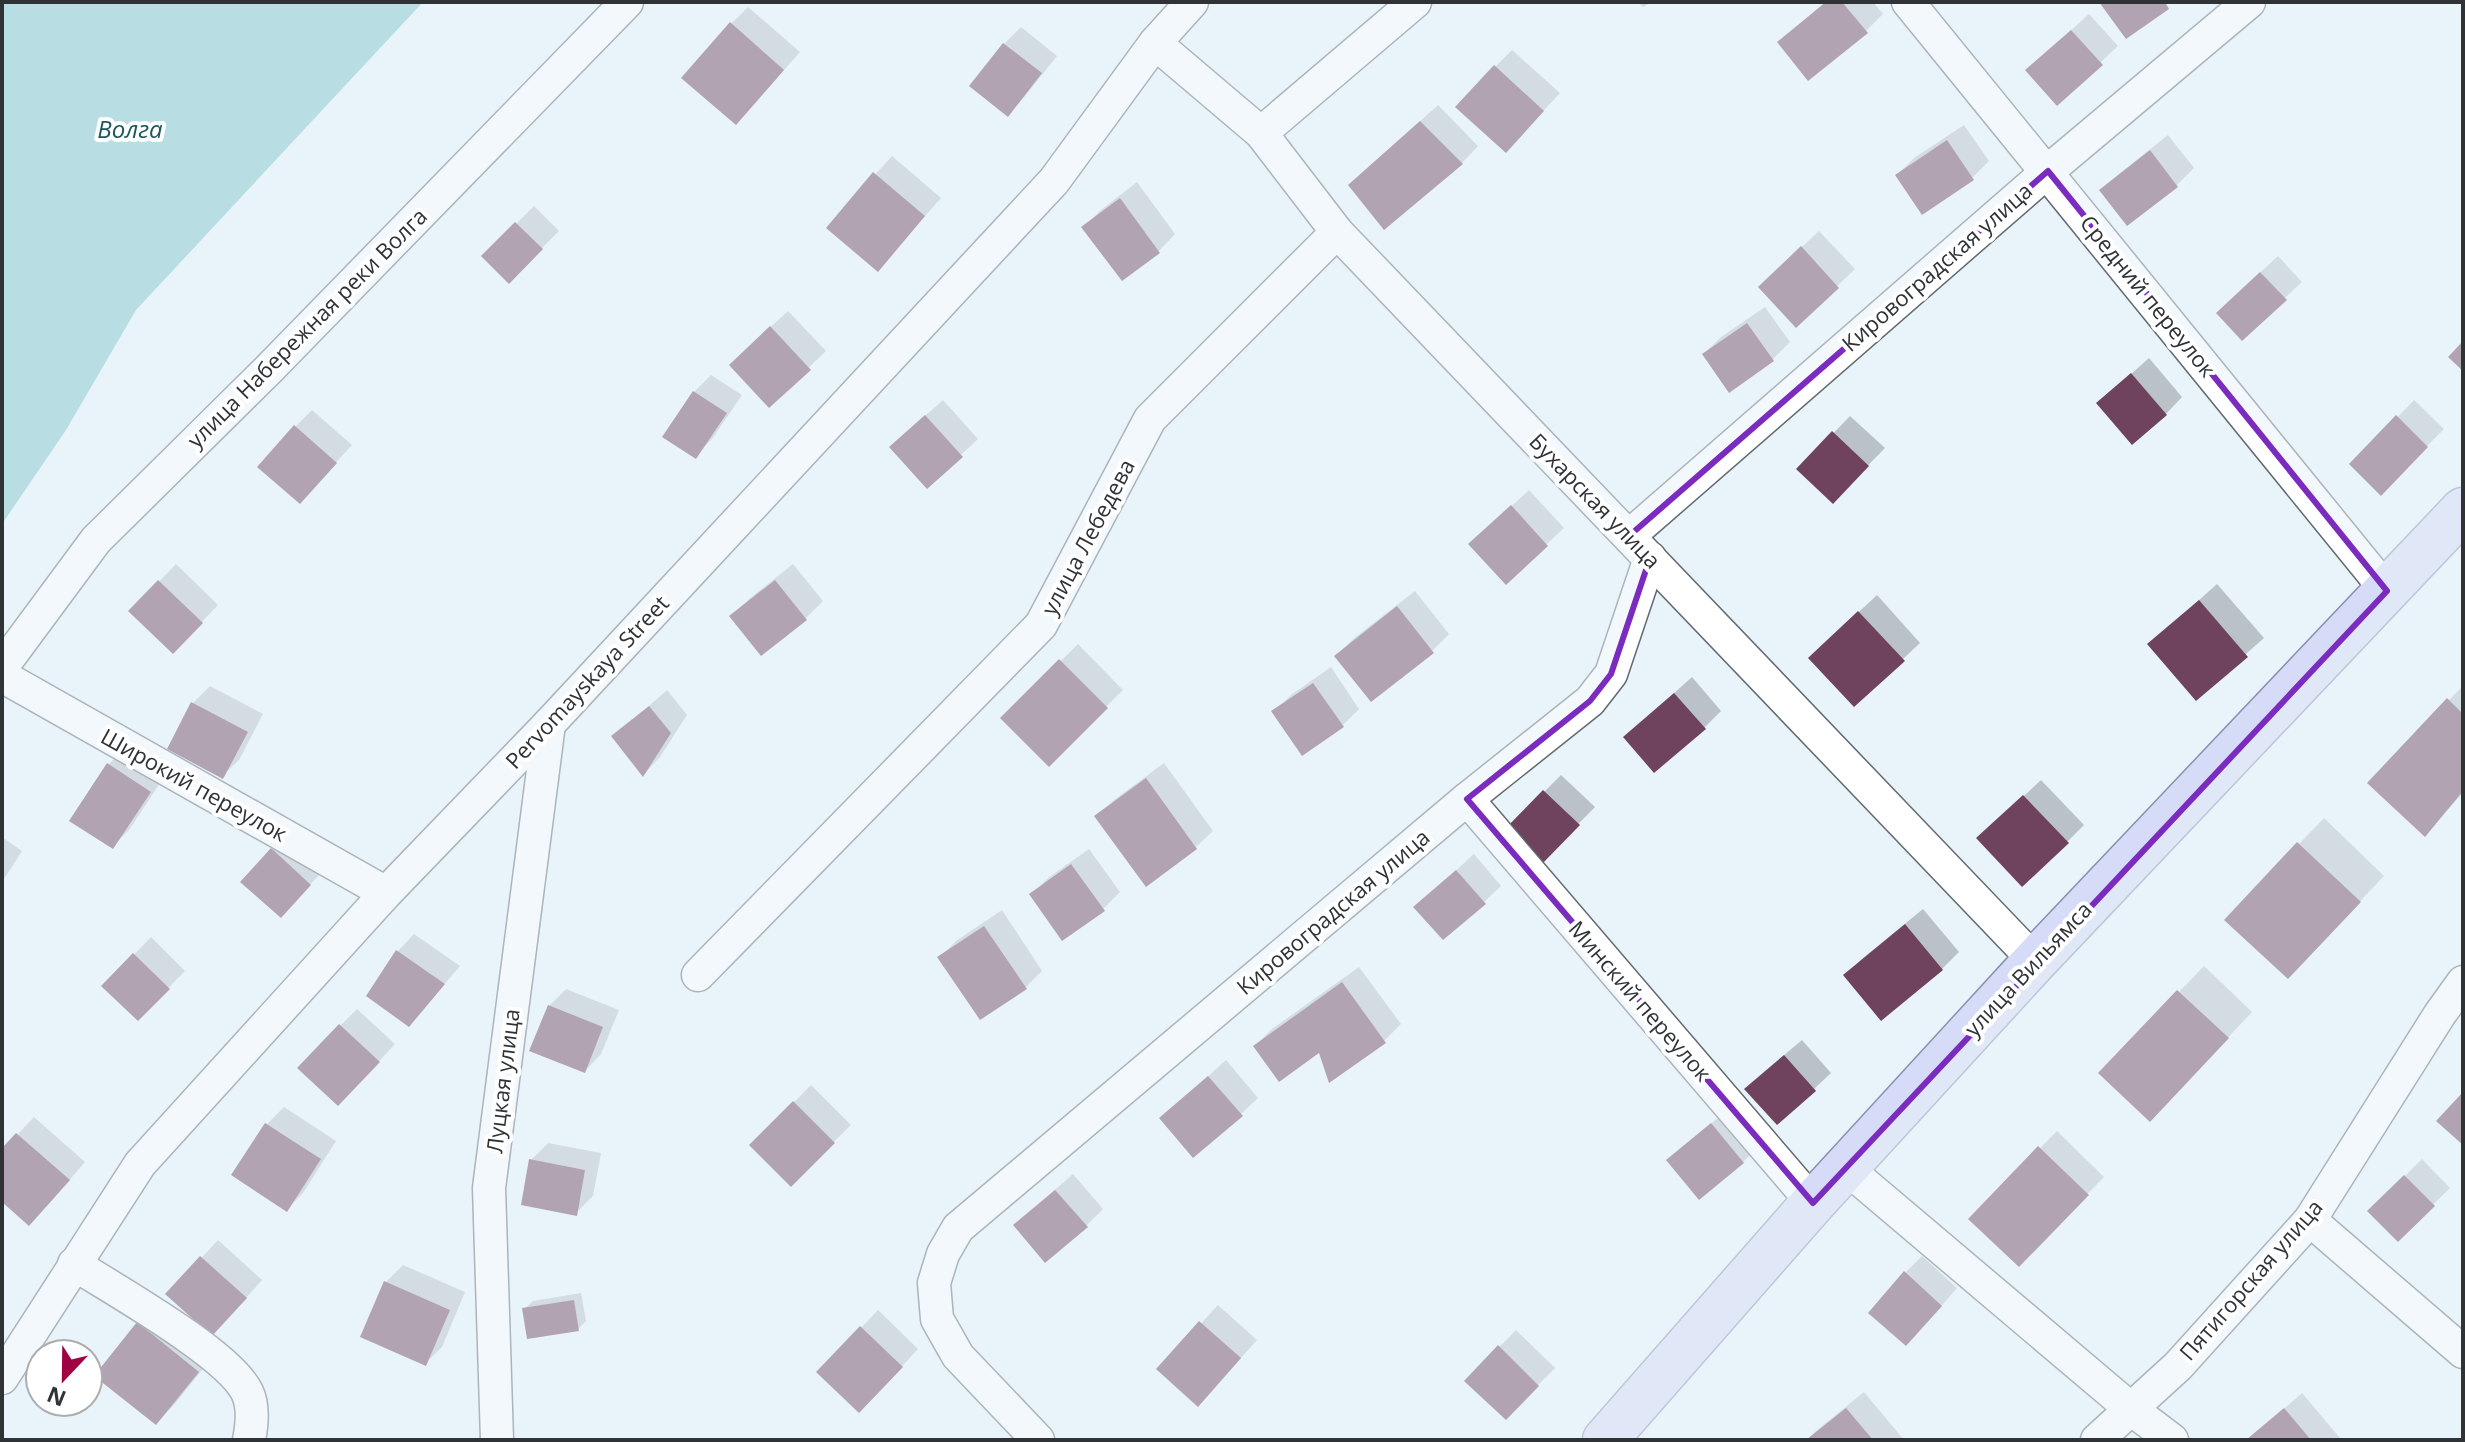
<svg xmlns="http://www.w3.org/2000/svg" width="2465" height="1442" viewBox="0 0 2465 1442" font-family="'Open Sans',sans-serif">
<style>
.water{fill:#7cc4c7}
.shadow{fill:#0003}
.building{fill:#6f435d}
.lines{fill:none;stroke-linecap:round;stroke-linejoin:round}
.minor-casing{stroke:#616a70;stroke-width:35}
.primary-casing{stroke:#8a91b0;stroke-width:47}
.minor{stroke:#fff;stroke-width:32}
.primary{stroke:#d6dcf7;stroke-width:44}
.marked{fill:none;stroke:#7b2cbf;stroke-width:6;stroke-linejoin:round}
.labels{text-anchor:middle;stroke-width:8;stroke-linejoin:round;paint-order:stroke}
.street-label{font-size:22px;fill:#2f3336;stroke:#fff}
.water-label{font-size:24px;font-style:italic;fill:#1b585b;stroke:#fff}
</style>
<rect width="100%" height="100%" fill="#e9f3fa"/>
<polygon class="water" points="2,2 423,2 136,310 66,430 2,524"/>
<g class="shadow">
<polygon points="1638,2 1652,2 1643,7"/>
<polygon points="1825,2 1873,2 1883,14 1866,31 1779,42"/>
<polygon points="748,7 800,52 752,106 731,24"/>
<polygon points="2089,14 2118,46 2057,103 2045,54"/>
<polygon points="1021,27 1057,56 1024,97 1007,114 972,86 1004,44"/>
<polygon points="1512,50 1560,93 1523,133 1495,67"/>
<polygon points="1438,105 1478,146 1462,163 1367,169"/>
<polygon points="1964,125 1989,161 1972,178 1897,175 1914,158"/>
<polygon points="2168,135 2194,168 2177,185 2127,223 2102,191 2119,174"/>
<polygon points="892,156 941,198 878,269 828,227"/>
<polygon points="1137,182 1175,234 1159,251 1084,227 1101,210"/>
<polygon points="534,206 559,231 509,281 484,256"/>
<polygon points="1819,231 1855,269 1797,325 1777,270"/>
<polygon points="2278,256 2302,282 2242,338 2235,296"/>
<polygon points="1765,307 1790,342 1773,359 1730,390 1704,354 1721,337"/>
<polygon points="788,311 826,351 769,406 748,348"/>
<polygon points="2149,358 2182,397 2166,414 2099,403"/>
<polygon points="711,375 742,395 712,439 695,456 665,436 694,392"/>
<polygon points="943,400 978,439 927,486 909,430"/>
<polygon points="2414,400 2444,429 2381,493 2352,464"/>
<polygon points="312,410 352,445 316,484 295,427"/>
<polygon points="1850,416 1885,448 1833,501 1799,469"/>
<polygon points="1529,490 1564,528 1506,582 1488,528"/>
<polygon points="176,564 218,605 173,652 131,611"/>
<polygon points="793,564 823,601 806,618 761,653 732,616 749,599"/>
<polygon points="2217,584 2264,638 2196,698 2150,644"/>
<polygon points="1415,591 1449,634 1432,651 1336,656 1353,639"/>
<polygon points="1877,595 1920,643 1903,659 1828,641"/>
<polygon points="1078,644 1123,690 1049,764 1003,718"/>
<polygon points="1331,667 1359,709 1342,726 1274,712 1291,695"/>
<polygon points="1692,677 1721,711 1704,728 1625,737"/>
<polygon points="210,686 263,714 239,760 222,776 193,703"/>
<polygon points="2463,686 2463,793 2425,834 2449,700"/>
<polygon points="667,690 687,715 660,757 644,774 614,737"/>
<polygon points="126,747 166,774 129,830 112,847 71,820 109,764"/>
<polygon points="1164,763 1213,831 1196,847 1146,884 1097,817 1114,800"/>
<polygon points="1561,775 1595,807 1540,863 1506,830"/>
<polygon points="2041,780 2084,825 2067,842 1996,822"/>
<polygon points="2324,818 2384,876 2313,951 2299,844"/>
<polygon points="289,833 327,867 297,898 272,850"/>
<polygon points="2,837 22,851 2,882"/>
<polygon points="1089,849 1120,892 1103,909 1031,895 1048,878"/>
<polygon points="1474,854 1501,886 1484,902 1416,907"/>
<polygon points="1923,909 1959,952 1942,969 1846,975 1863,958"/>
<polygon points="1002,910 1042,971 1025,988 940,958 956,941"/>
<polygon points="414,934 460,966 409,1025 368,995 398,951"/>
<polygon points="151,937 185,971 138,1019 104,986"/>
<polygon points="2204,966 2252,1012 2175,1094 2101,1073"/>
<polygon points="1359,967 1401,1024 1384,1041 1255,1046 1272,1029"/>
<polygon points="566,989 619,1010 601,1054 585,1071 549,1006"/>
<polygon points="357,1009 395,1044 355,1087 340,1026"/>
<polygon points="1802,1040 1831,1073 1814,1089 1764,1072"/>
<polygon points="1226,1060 1258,1098 1241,1114 1162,1118"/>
<polygon points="811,1085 851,1125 791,1184 752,1145"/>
<polygon points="284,1107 336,1141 303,1193 286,1210 233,1175 267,1124"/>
<polygon points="1729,1108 1760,1145 1743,1162 1669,1161"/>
<polygon points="34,1117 85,1162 46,1207 2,1199 2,1151"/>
<polygon points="2057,1131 2104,1177 2019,1264 1971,1219"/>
<polygon points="548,1143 601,1153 593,1196 576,1213 531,1160"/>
<polygon points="2422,1159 2450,1188 2398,1239 2370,1211"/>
<polygon points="1073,1174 1103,1209 1086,1226 1033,1209"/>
<polygon points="218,1240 262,1280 229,1317 168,1294"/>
<polygon points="1922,1256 1957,1288 1923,1327 1905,1273"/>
<polygon points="403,1265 465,1292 442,1347 425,1364 386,1282"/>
<polygon points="581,1293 586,1321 578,1329 524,1309 533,1301"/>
<polygon points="1218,1305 1257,1340 1215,1387 1159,1369"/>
<polygon points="155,1307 214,1355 173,1406 156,1423 138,1324"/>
<polygon points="878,1310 918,1349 876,1394 819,1372"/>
<polygon points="1516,1330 1555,1368 1506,1417 1467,1380"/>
<polygon points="1864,1392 1904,1440 1807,1440 1816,1431"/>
<polygon points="2302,1393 2340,1438 2339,1440 2248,1440"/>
</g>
<g class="building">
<polygon points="1826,2 1842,2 1868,33 1808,81 1777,42"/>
<polygon points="2099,2 2165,2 2169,9 2126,39"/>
<polygon points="730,22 784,70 736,125 681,78"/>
<polygon points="2071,30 2103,65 2057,106 2025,70"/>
<polygon points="1003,43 1042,73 1008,117 969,86"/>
<polygon points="1494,65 1544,111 1506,153 1455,107"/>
<polygon points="1420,121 1463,164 1384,230 1348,185"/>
<polygon points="1947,140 1974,180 1922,215 1895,175"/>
<polygon points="2150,150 2178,187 2127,226 2099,190"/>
<polygon points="873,172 925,216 878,272 826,228"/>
<polygon points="1120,198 1160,253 1122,281 1081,227"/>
<polygon points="515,222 543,249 509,284 481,256"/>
<polygon points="1801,246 1839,288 1796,328 1758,287"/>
<polygon points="2260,272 2287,300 2242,341 2216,313"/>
<polygon points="1747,323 1774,361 1729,393 1702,354"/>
<polygon points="770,326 811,370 769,408 729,365"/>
<polygon points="2463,341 2463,371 2448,357"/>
<polygon points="2131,373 2167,415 2132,445 2096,403"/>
<polygon points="693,391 727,413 696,459 662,437"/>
<polygon points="925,415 963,457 927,489 889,447"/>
<polygon points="2396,415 2428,447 2381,496 2349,464"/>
<polygon points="294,425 337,463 300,504 257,467"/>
<polygon points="1832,431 1869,466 1833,504 1796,469"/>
<polygon points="1511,505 1548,546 1506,585 1468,544"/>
<polygon points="158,580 203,623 173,654 128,611"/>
<polygon points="775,580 807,620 761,656 729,616"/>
<polygon points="2199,600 2248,657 2196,701 2147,644"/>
<polygon points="1397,606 1434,653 1371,702 1334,656"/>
<polygon points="1858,611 1905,661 1854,707 1808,658"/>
<polygon points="1059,659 1108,708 1049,767 1000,718"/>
<polygon points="1313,683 1344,727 1302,756 1271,711"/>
<polygon points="1674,693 1706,729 1654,773 1623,737"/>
<polygon points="2447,698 2463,714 2463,791 2425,837 2367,783"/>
<polygon points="191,702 248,732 223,779 167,749"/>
<polygon points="649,706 671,733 643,777 611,736"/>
<polygon points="107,763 151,792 113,849 69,821"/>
<polygon points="1146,778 1197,849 1146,887 1094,816"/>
<polygon points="1543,790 1580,825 1540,866 1504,830"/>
<polygon points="2023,795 2069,843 2022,887 1976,838"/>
<polygon points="2297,842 2361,902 2288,979 2224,920"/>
<polygon points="271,848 311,885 281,918 240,882"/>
<polygon points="1071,864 1105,911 1062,941 1029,894"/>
<polygon points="1456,870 1486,904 1443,940 1413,907"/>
<polygon points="1905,924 1943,970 1881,1021 1843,975"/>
<polygon points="984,926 1027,989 980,1020 937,957"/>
<polygon points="396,950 445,984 409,1027 366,996"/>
<polygon points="133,953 170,989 138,1021 101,986"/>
<polygon points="1342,982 1386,1043 1329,1083 1319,1053 1279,1082 1253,1046"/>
<polygon points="2177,990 2229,1038 2150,1122 2098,1073"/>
<polygon points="548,1005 603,1027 585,1073 529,1051"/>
<polygon points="339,1024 380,1062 338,1106 297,1068"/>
<polygon points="1784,1055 1816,1091 1777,1125 1744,1089"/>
<polygon points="1208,1076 1243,1116 1193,1158 1159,1118"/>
<polygon points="2463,1092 2463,1145 2436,1121"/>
<polygon points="793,1101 835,1143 791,1187 749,1145"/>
<polygon points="265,1123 321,1159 287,1212 231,1175"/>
<polygon points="1711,1123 1744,1163 1699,1200 1666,1160"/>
<polygon points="16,1133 70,1180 29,1226 2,1202 2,1148"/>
<polygon points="2038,1146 2089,1195 2019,1267 1968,1219"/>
<polygon points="529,1159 585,1170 577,1216 521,1205"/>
<polygon points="2404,1175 2435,1206 2398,1242 2367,1211"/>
<polygon points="1055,1190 1088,1227 1045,1263 1013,1225"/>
<polygon points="200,1256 247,1298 212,1336 165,1294"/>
<polygon points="1904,1271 1942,1306 1906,1346 1868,1313"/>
<polygon points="384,1281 450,1310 426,1366 360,1337"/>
<polygon points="574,1300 579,1331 527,1339 522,1308"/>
<polygon points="1199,1321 1241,1358 1198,1407 1156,1369"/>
<polygon points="137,1322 199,1372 156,1425 94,1376"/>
<polygon points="860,1326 903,1367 859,1413 816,1372"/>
<polygon points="1498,1345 1539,1386 1506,1420 1464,1381"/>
<polygon points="1846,1408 1873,1440 1806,1440"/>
<polygon points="2284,1408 2311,1440 2246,1440"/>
</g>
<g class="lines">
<defs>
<g id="minor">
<polyline points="1908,2 2387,591"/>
<polyline points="1155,43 1261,133 1337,232 2035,961"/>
<polyline points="1261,133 1415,2"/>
<polyline points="1629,536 2048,171 2249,2"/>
<polyline points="2,667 96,540 269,369 627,2"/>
<polyline points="2,676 386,893"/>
<polyline points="1467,799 1813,1203"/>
<polyline points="698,975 1041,625 1150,419 1337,232"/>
<polyline points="1845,1167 2131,1409 2172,1440"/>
<polyline points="2310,1220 2463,1352"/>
<path d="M74,1264C113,1289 229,1354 247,1392C254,1406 252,1425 249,1440"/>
<polyline points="2,1378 140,1164 386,893 549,724 1054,181 1155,43 1192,2"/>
<polyline points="497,1440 489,1188 549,724"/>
<polyline points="1038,1440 958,1356 937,1319 934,1283 943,1254 958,1228 1467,799 1590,701 1611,674 1650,558"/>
<polyline points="2097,1440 2178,1366 2310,1220 2440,1014 2463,982"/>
</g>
<polyline id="primary" points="1605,1440 1813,1203 2035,961 2463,510"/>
</defs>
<use href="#minor" class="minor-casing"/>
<use href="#primary" class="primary-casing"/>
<use href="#minor" class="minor"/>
<use href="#primary" class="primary"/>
</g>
<path d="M0 0H2465V1442H0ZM2048,171L2387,591L1813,1203L1467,799L1590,701L1611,674L1650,558L1629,536Z" fill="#e9f3fa" fill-opacity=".55" fill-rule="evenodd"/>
<path class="marked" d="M2048,171L2387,591L1813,1203L1467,799L1590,701L1611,674L1650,558L1629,536Z"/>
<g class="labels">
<g class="street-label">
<text transform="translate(1937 267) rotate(-41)" y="8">Кировоградская улица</text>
<text transform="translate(2148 296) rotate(51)" y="8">Средний переулок</text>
<text transform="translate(307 328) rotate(-45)" y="8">улица Набережная реки Волга</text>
<text transform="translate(1595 501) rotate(46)" y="8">Бухарская улица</text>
<text transform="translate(1088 537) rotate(-62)" y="8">улица Лебедева</text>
<text transform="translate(587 682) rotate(-47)" y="8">Pervomayskaya Street</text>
<text transform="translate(194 785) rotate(29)" y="8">Широкий переулок</text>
<text transform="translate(1333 912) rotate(-40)" y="8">Кировоградская улица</text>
<text transform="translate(2028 969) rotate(-47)" y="8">улица Вильямса</text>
<text transform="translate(1640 1001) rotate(49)" y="8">Минский переулок</text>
<text transform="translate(503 1081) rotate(-83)" y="8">Луцкая улица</text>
<text transform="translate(2251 1280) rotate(-49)" y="8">Пятигорская улица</text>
</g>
<g class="water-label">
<text x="130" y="138">Волга</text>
</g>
</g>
<rect width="2465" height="1442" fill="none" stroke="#2f3336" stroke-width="8"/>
<g transform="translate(64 1378) rotate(202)"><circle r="38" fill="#ffffff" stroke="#acadaf" stroke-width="2"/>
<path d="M0-6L14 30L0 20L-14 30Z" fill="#9f0141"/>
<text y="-12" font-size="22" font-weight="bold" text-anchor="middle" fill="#2f3336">N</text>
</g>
</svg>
